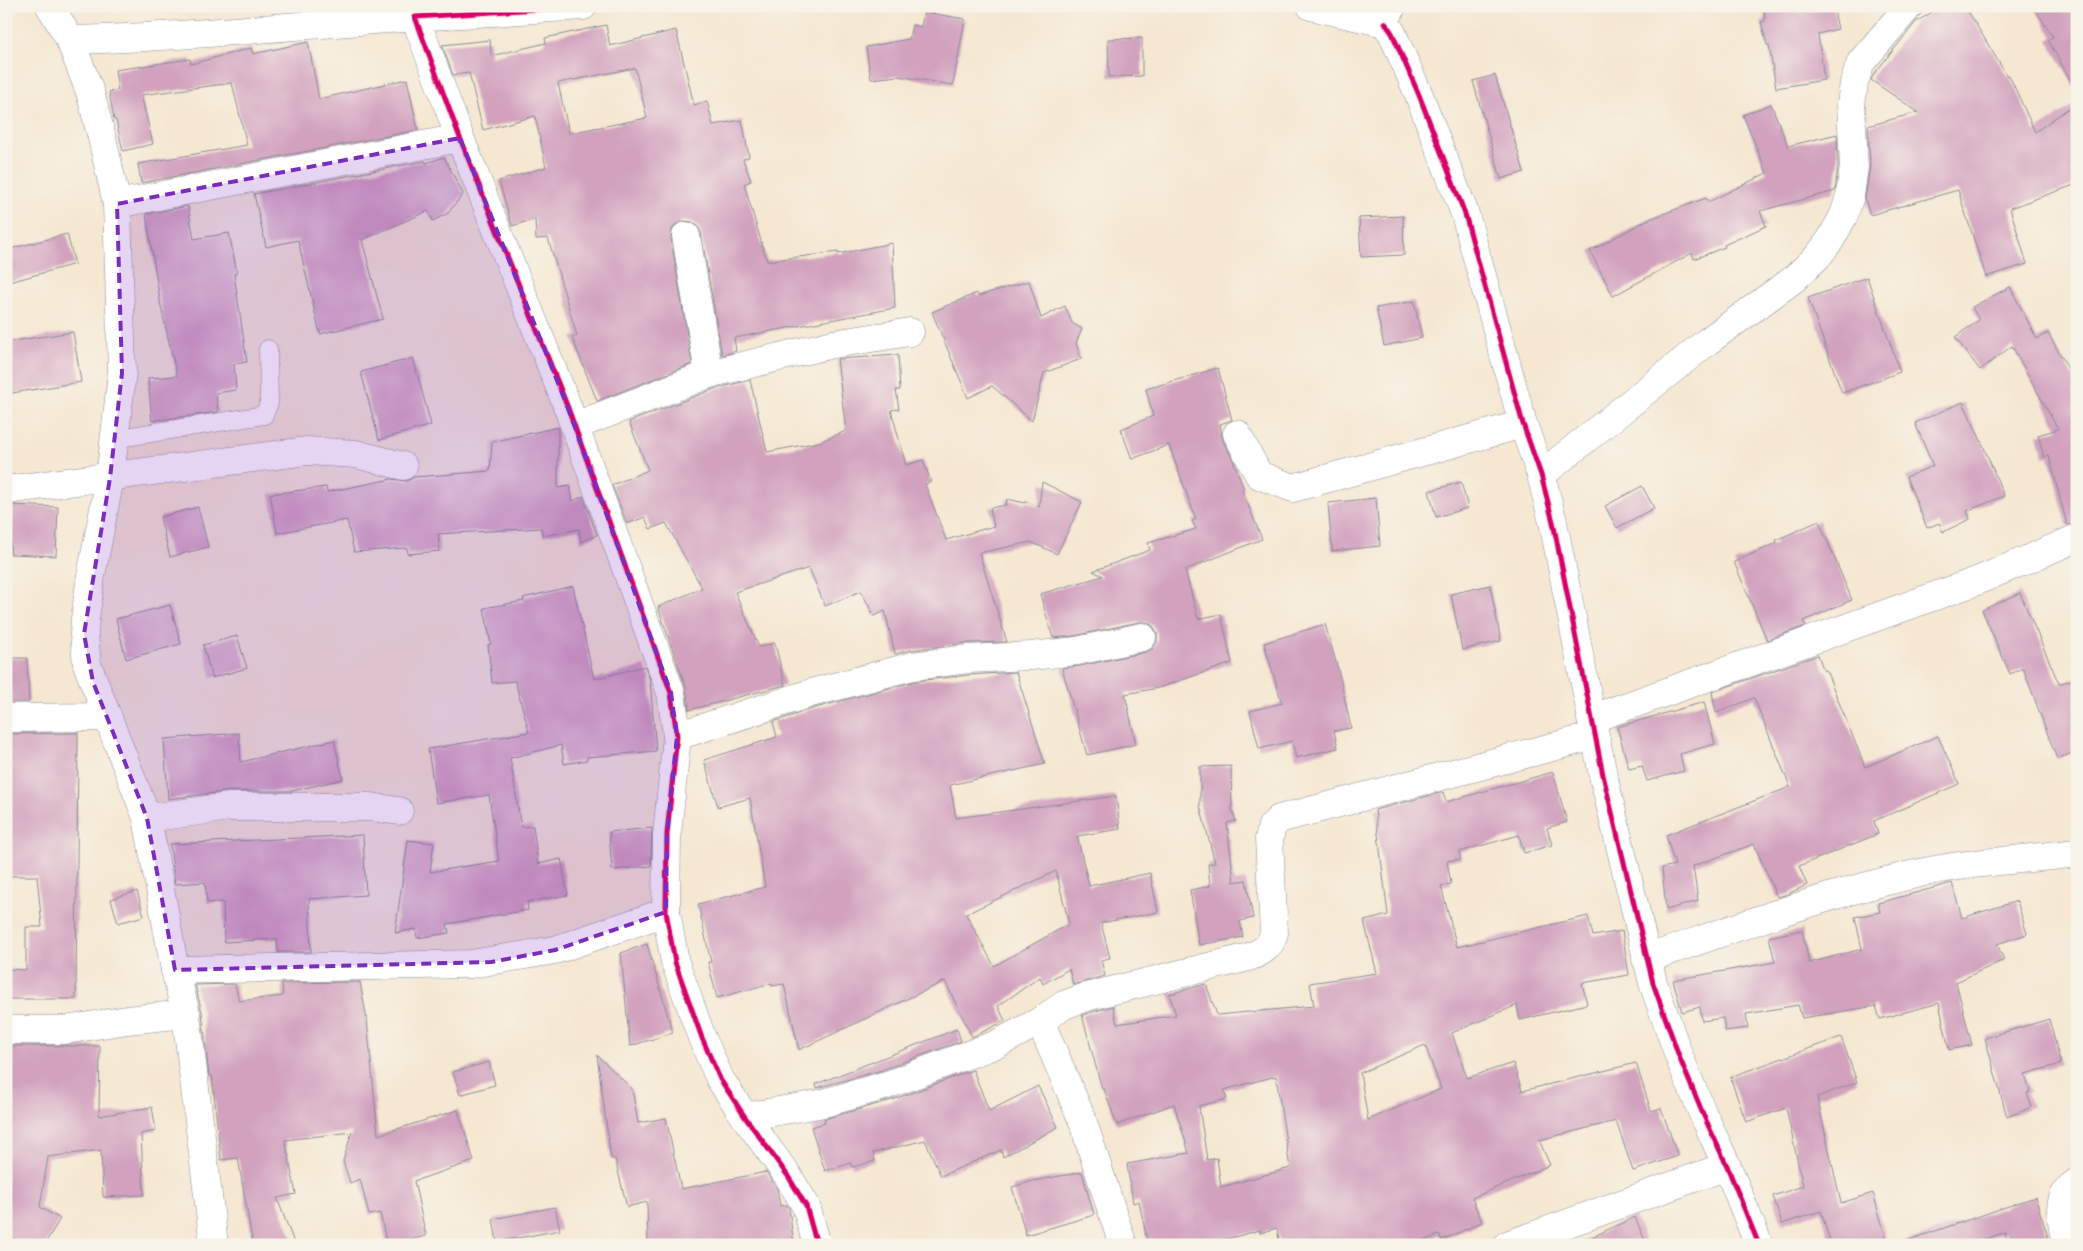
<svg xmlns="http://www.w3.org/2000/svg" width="2083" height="1251" viewBox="0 0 2083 1251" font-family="Caveat,sans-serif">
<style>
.building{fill:#d1a1be;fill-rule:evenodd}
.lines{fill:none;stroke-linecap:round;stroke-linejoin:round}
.lane-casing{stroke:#888b98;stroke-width:19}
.street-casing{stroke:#888b98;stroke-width:29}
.lane{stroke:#fff;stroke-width:18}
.street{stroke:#fff;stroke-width:28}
.cycleway-casing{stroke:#f7f3e8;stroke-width:8}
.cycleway{stroke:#d6006c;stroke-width:5}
.marked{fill:#7b2cbf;fill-opacity:0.2;stroke:#7b2cbf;stroke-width:4;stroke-dasharray:10 6;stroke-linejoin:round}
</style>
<rect width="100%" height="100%" fill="#f7f3e8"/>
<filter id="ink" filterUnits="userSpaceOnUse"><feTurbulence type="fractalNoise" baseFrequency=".02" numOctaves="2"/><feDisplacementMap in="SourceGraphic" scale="10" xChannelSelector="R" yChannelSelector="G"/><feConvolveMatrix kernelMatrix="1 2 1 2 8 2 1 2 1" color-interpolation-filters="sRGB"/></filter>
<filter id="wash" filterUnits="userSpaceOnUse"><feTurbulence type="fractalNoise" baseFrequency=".0096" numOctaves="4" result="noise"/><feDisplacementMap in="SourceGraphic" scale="20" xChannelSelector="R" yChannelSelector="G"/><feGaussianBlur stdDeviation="1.12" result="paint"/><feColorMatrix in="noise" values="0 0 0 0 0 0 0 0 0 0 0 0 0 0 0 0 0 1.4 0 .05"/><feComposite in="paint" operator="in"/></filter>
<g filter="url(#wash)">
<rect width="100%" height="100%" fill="#f5e7d1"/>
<g id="blocks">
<g class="building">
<polygon points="1764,6 1801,6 1801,13 1833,6 1838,29 1818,34 1824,80 1776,88 1769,45 1767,45 1761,22 1765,21"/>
<polygon points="1942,6 1965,6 2007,76 2009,75 2035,132 2077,102 2077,184 2010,208 2027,264 1986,277 1958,190 1870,215 1865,198 1870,166 1868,126 1918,112 1871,80 1874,74 1916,22"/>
<polygon points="2033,6 2077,6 2077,92 2048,40 2053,37"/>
<polygon points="924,12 965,19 953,85 898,76 871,79 866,47 909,39 912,25 921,27"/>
<path d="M606,25L610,46L676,30L694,105L707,101L713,125L742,120L749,157L743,159L751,181L744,184L767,261L838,252V254L892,243L895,308L734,338L736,351L722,355L701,233L698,226L692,222L683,221L676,224L672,230L671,239L692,364L597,401L572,337L577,336L548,238L536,239L535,219L512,226L499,181L546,167L535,116L483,130L469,73L453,75L442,45L490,40L491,56L546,43L545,38ZM635,68L647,118L569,133L558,83Z"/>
<polygon points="1142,38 1142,76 1109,77 1108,39"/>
<polygon points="308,42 319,99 407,79 418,130 141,183 138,164 247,145 232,83 141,95 153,144 123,151 116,120 114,120 109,92 118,90 115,70 190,59 191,64 251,48 253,54"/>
<polygon points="1495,75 1524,172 1501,179 1473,81"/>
<polygon points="1771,104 1788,146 1837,134 1838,166 1835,191 1760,211 1766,226 1724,245 1725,247 1694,259 1692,253 1613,296 1590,251 1647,220 1706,198 1708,202 1767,173 1743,115"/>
<polygon points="444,157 463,194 448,213 433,221 428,211 362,240 383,319 320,334 298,240 266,247 254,194 425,161 426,163"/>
<polygon points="188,206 194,239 229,233 237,273 234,274 247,362 234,364 236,390 216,393 218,412 152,421 148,378 177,376 161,307 146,214"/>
<polygon points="1403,216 1404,255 1361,257 1359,218"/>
<polygon points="67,234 75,264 6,283 6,250"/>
<polygon points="1867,277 1900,372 1842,393 1808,298"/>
<polygon points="1029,281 1041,318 1065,306 1072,323 1082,329 1076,343 1081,359 1044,373 1032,421 992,386 968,398 932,312 977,293 978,296"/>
<polygon points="2010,287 2037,339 2048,333 2077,384 2077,523 2067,525 2049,456 2044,457 2038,435 2058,429 2012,346 1980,370 1955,337 1979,320 1972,307"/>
<polygon points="1414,301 1422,338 1384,346 1376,308"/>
<polygon points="73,332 81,382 6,394 6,342"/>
<polygon points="898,355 900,390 896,390 899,409 891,410 906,465 923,460 931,482 925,484 946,540 994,526 990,508 1006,505 1007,499 1025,503 1026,501 1039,507 1042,482 1082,502 1057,554 1031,542 979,553 1007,642 966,643 911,650 895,654 885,611 874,616 861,591 825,606 809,568 735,592 759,647 775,643 785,685 689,710 686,688 658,607 702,588 666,523 650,529 645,517 627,524 612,485 648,470 629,422 714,389 750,380 767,452 819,442 846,431 837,359"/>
<polygon points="413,358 431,425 379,440 361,372"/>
<polygon points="1218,368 1232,420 1220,424 1223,441 1233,460 1244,489 1242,490 1262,539 1185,570 1198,619 1221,614 1232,663 1158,688 1125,694 1136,744 1087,755 1062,668 1080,666 1146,652 1152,649 1157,642 1157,633 1153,626 1146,622 1139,622 1074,636 1053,638 1040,594 1103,576 1093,571 1150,550 1148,543 1196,529 1192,521 1196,519 1169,445 1132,459 1121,429 1153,416 1146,389"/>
<polygon points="1963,402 1983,445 2004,496 1967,511 1970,519 1943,532 1939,523 1927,528 1906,477 1933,466 1915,423"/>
<polygon points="558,427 558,488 570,486 573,501 583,496 597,535 581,542 579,529 543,536 541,528 438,534 440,551 408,554 407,548 354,552 347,520 277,533 270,494 326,487 327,492 392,479 407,481 414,477 490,471 492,442"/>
<polygon points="1461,482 1468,508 1436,517 1429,491"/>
<polygon points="1642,486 1654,508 1617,528 1605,506"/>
<polygon points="1376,498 1380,546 1332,551 1328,503"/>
<polygon points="12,505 58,507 56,556 10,554"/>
<polygon points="198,507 208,547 170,557 160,517"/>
<polygon points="1819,521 1852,600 1803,621 1806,626 1767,640 1734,562 1777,543 1776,540"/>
<polygon points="1490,585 1501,641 1462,650 1451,594"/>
<polygon points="573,586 594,679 645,666 650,680 656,751 587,757 587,760 564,764 561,745 510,758 521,827 533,826 538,864 561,859 568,895 527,902 528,910 447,924 449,933 417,938 416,929 395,933 408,840 434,843 430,872 499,861 489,795 436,803 428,749 529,732 515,681 492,683 488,645 491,644 484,608 524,601 523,598"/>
<polygon points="2020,593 2059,684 2077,678 2077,751 2057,759 2023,668 2010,674 1982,610"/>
<polygon points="170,605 181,644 126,659 116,619"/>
<polygon points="1325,624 1339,673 1351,728 1334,731 1338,748 1296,758 1292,741 1259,749 1250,711 1282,703 1264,643"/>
<polygon points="237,636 247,668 212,678 203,645"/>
<polygon points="1818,655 1824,671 1826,670 1865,767 1938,736 1959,784 1874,821 1878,834 1799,866 1807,885 1788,894 1777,897 1754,844 1693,866 1698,901 1666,910 1662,868 1675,865 1666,835 1790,787 1754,698 1716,713 1712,692"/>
<polygon points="6,658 27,658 29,702 6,702"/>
<path d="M1016,672L1045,764L950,785L956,818L1116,796L1120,829L1077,836L1089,886L1150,873L1158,912L1101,923L1110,958L1101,960L1105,976L1073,985L1069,969L1043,984L1040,977L998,1006L1005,1021L972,1037L945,981L799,1050L784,984L772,986V983L717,998L708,962H711L698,904L765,887L750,798L718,807L704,760L777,737L773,722L815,708L916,681L969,675ZM1056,871L1069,924L994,966L966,914Z"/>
<polygon points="1704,702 1715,744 1680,754 1684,771 1647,781 1642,766 1629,769 1617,727"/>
<polygon points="78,733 76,999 6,999 6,969 26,970 26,927 42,927 37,876 6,876 6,734"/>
<polygon points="239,733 241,762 334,740 343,779 292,791 230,791 168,799 164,739"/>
<polygon points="1231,766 1232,809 1236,821 1227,823 1234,882 1246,880 1253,918 1240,921 1243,937 1199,945 1190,890 1210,886 1208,864 1215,863 1200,806 1200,767"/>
<path d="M1553,772L1567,822L1547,828L1552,845L1524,853L1519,835L1459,852L1461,859L1447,861L1451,884L1441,886L1457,947L1588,916L1593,936L1622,931L1629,975L1582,983L1587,1004L1520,1020L1517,1005L1452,1033L1467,1078L1513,1063L1522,1091L1636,1063L1651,1111L1661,1108L1678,1156L1633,1171L1616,1121L1539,1140L1550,1165L1472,1198L1482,1222L1442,1240L1439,1235L1411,1245H1280L1277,1228L1260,1233V1230L1205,1245H1148L1139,1201L1133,1203L1127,1164L1189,1153L1174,1104L1117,1125L1104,1089H1102L1082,1015L1113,1006L1117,1024L1176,1015L1169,994L1206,984L1217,1015L1314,1006L1310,983L1377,973L1364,921L1388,915L1375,810L1443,792L1446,802ZM1425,1045L1441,1089L1368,1120L1360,1073ZM1276,1076L1290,1168L1221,1187L1217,1158L1207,1160L1199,1106L1227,1099L1224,1090Z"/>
<polygon points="652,828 651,866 612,870 609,832"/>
<polygon points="363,835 366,895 309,899 311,952 278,952 277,939 224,942 223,902 207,903 205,882 175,884 170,844"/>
<polygon points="1952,883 1962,918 2017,901 2027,934 1997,944 2004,960 1956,982 1972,1045 1949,1050 1939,1003 1880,1019 1876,1006 1802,1018 1798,1005 1746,1014 1748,1028 1725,1031 1723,1018 1702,1021 1700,1007 1682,1012 1673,980 1775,962 1769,937 1802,930 1809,963 1862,949 1855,917 1880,912 1878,903"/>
<polygon points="137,891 144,916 118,923 111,899"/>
<polygon points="647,944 673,1033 630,1046 621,953"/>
<polygon points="360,982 367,1020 378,1135 458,1110 474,1161 414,1181 426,1236 387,1245 380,1213 369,1215 360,1179 350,1183 343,1161 352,1132 285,1140 296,1194 277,1198 295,1245 253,1245 238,1158 221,1160 212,1075 209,1076 202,1012 195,985 235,984 239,1001 283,996 282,983"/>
<polygon points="2049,1019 2061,1064 2025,1074 2030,1092 2027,1093 2032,1107 2007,1117 1985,1038"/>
<polygon points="957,1029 961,1041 882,1070 817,1088 816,1084"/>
<polygon points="1841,1037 1857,1082 1817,1097 1841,1203 1873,1193 1888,1245 1831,1245 1821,1211 1782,1224 1773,1196 1803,1186 1786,1108 1746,1122 1730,1077"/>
<polygon points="6,1046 100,1046 99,1116 152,1107 156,1131 141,1134 144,1195 103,1197 101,1150 48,1157 40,1207 60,1219 44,1245 6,1245"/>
<polygon points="597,1055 632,1089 638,1123 666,1118 681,1189 766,1172 777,1188 780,1206 787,1205 789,1208 794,1245 648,1245 647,1202 627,1207 615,1159 611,1159"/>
<polygon points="489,1062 495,1085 460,1095 453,1072"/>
<polygon points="973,1070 989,1111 1038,1086 1058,1127 1003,1157 1001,1150 941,1176 925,1140 873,1153 875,1161 852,1167 851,1163 825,1171 811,1127 825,1123 824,1119 892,1100"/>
<polygon points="1082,1172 1094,1215 1026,1235 1012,1187 1033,1181"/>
<polygon points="2035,1197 2049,1240 2033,1245 2008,1245 2005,1232 1969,1245 1906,1245 1906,1241"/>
<polygon points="555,1207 560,1230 497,1242 493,1219"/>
<polygon points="1635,1217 1647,1245 1575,1245"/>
</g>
</g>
</g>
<g filter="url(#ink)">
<use href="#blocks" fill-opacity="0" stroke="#888b98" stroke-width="1"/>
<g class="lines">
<defs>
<polyline id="lane" points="113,439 264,415 269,403 268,349"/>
<g id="street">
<polyline points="50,6 70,40 90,92 102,138 117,204 122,373 110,478 91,576 85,619 84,634 87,664 147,818 175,970 186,1014 214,1245"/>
<polyline points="583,6 415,17 460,138 568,408 671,693 677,736 667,834 666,912 675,962 702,1038 720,1079 745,1117 788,1176 806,1206 817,1245"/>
<polyline points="1311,6 1385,23 1392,6"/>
<polyline points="1385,23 1392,33 1419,95 1465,214 1523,424 1541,475 1553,522 1603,775 1653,983 1680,1059 1703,1114 1727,1166 1759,1245"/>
<path d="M70,40C186,37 300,25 415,17L414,6"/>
<polyline points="117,204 460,138"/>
<polyline points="686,236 709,374"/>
<polyline points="575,426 709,374 833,344 910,332"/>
<polyline points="1237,434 1259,475 1293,488 1523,424"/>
<polyline points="1541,475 1708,341 1794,279 1818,256 1831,239 1844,215 1850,196 1854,167 1851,104 1854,83 1861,62 1909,6"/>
<polyline points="6,490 307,451 356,454 403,466"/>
<polyline points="6,718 108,717"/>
<polyline points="1591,719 1977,581 2077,538"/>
<polyline points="677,736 811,693 913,666 968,659 1031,656 1077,651 1142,637"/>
<polyline points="147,818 230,807 371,807 399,811"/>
<path d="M1646,959C1733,929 1820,896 1911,875C1965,862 2022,860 2077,853"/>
<polyline points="175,970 471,964 555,950 666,912"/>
<path d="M1040,1021L1064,1005L1086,997L1249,957C1262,952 1271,947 1274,933L1269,839L1272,826L1279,819L1594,736"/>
<polyline points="6,1030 65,1030 127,1020 186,1014"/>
<polyline points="745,1117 824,1103 887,1085 997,1044 1040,1021 1082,1119 1123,1245"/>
<polyline points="1507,1245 1727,1166"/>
<path d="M2066,1245C2062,1221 2053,1197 2077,1182"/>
</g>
</defs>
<use href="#lane" class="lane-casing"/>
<use href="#street" class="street-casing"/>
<use href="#lane" class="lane"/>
<use href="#street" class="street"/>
<defs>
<g id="cycleway">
<polyline points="583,6 415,17 460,138 568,408 671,693 677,736 667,834 666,912 675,962 702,1038 720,1079 745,1117 788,1176 806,1206 817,1245"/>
<polyline points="1385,23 1392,33 1419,95 1465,214 1523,424 1541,475 1553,522 1603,775 1653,983 1680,1059 1703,1114 1727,1166 1759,1245"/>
</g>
</defs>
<use href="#cycleway" class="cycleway-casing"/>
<use href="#cycleway" class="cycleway"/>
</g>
</g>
<path class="marked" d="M460,138L568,408L671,693L677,736L667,834L666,912L555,950L491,962L175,970L147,818L93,682L84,634L110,478L122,373L117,204Z"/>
<rect width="2083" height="1251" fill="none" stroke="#f7f3e8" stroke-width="25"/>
</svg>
